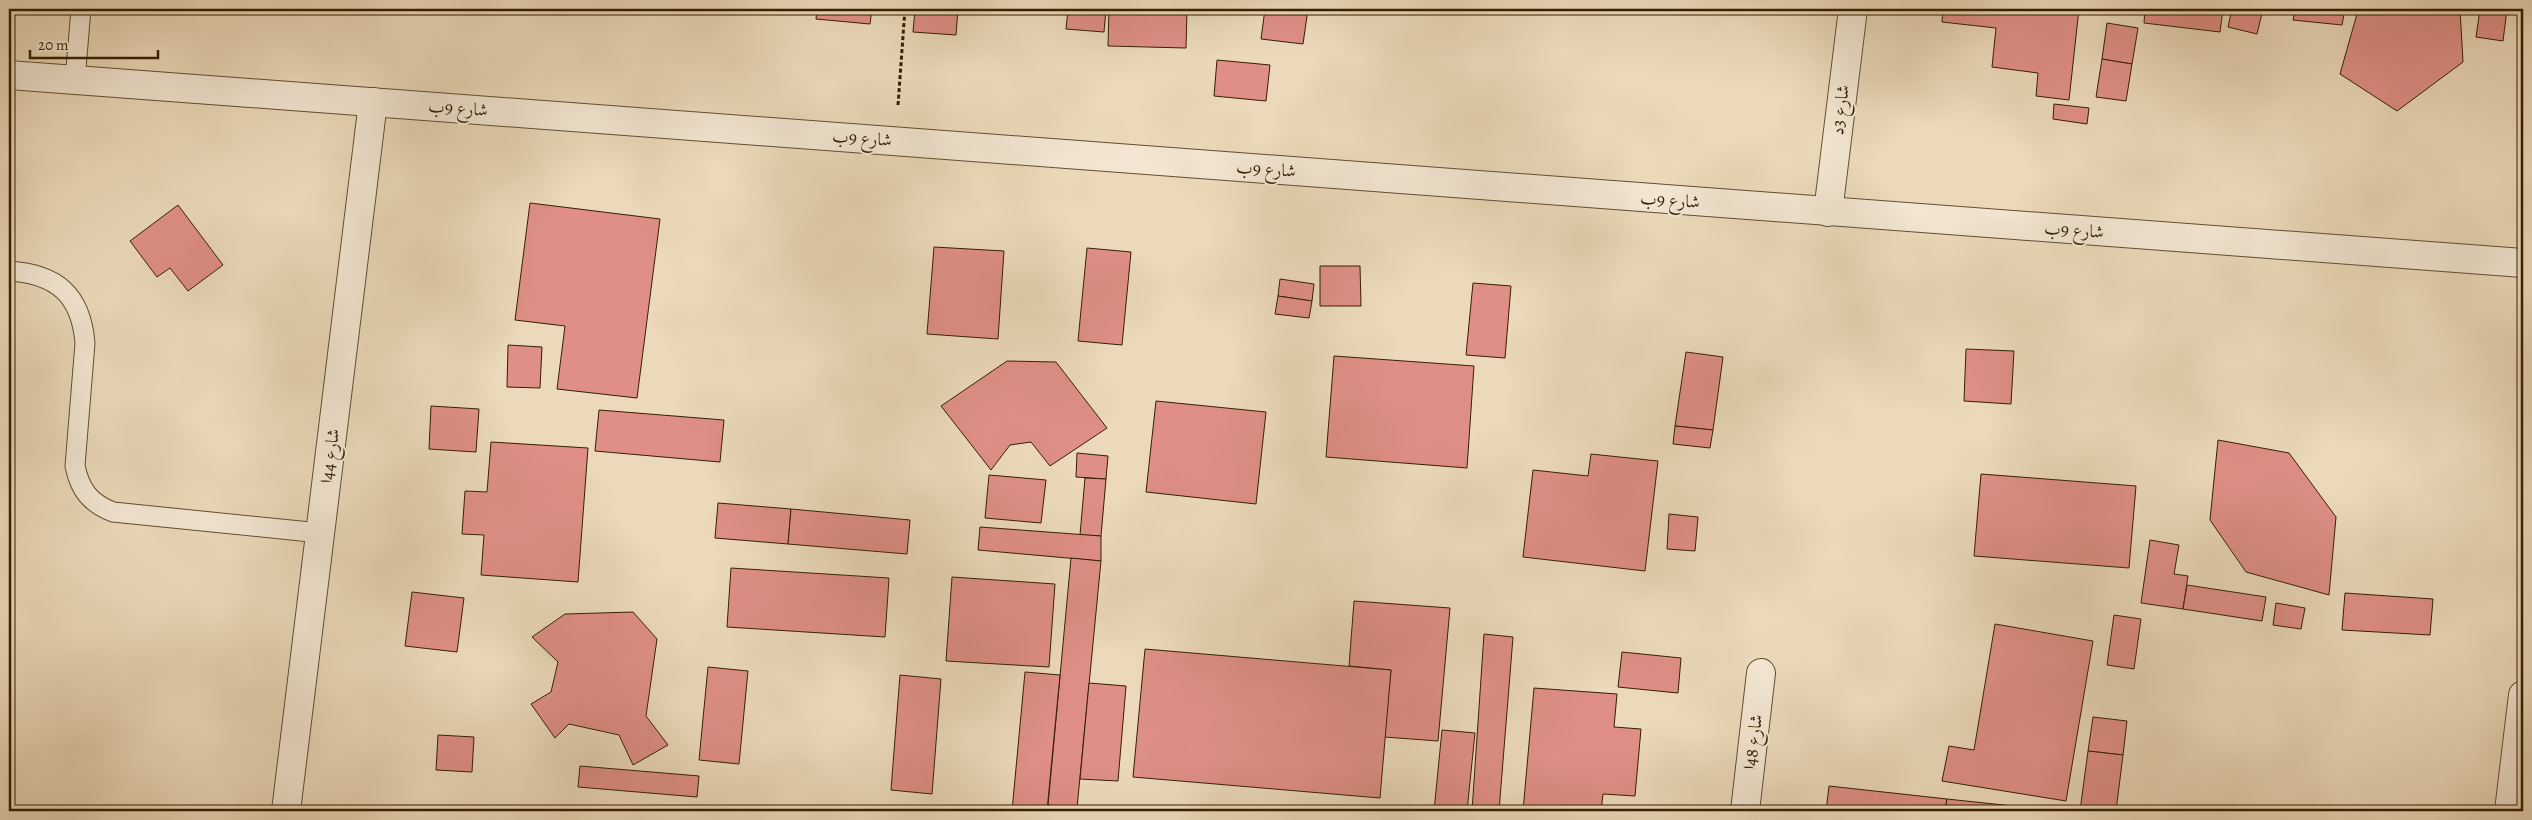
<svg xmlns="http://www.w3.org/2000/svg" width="2532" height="820" viewBox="0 0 2532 820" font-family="Alegreya,Amiri,serif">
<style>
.building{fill:#df8f86;stroke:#351f00}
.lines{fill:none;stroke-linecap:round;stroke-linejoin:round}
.lane-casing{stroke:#624e2e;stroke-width:21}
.street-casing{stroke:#624e2e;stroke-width:30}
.path{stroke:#351f00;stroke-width:3;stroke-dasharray:4 2.5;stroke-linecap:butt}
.lane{stroke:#f2e6d2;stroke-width:19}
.street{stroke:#f2e6d2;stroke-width:28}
.labels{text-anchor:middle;stroke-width:4;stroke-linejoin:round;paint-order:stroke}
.street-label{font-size:18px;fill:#351f00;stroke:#f2e6d2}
</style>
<rect width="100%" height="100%" fill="#ebd9b9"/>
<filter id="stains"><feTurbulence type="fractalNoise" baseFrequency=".004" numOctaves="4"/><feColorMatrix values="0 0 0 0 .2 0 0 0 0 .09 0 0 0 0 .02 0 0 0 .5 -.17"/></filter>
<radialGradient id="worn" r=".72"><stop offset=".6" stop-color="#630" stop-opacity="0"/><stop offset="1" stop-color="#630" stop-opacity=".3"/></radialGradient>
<g class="building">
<polygon points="817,9 872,9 870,24 816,19"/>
<polygon points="915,9 958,9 956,35 913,32"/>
<polygon points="1068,9 1106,9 1104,32 1066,29"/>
<polygon points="1109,9 1187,10 1186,48 1108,46"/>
<polygon points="1265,9 1308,9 1303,44 1261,39"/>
<polygon points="1943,9 2079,9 2069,100 2036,96 2038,73 1992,67 1996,28 1942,22"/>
<polygon points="2145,9 2223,9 2220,32 2144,23"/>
<polygon points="2232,9 2263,9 2257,34 2228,27"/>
<polygon points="2295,9 2345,9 2342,25 2293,20"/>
<polygon points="2363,9 2460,9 2463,62 2397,111 2340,74 2357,14"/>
<polygon points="2480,9 2507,9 2503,41 2476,37"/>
<polygon points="2107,23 2138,28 2132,64 2102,59"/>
<polygon points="2102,59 2132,64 2126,101 2096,97"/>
<polygon points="1217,60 1270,65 1266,101 1214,96"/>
<polygon points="2054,104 2089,108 2087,124 2053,119"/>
<polygon points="530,203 660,219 637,398 557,389 565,326 515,320"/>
<polygon points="178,205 223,265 188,291 170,268 157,277 130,241"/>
<polygon points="934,247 1004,251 998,339 927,334"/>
<polygon points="1087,248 1131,252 1122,345 1078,341"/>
<polygon points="1320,266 1360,266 1361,306 1320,306"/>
<polygon points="1280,279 1314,284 1312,301 1278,296"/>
<polygon points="1473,283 1511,286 1505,358 1466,355"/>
<polygon points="1278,296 1312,301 1309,318 1275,314"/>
<polygon points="508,345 542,347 540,388 507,387"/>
<polygon points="1966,349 2014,351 2011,404 1964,401"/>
<polygon points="1686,352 1723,357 1713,430 1675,426"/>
<polygon points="1334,356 1474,366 1467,468 1326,457"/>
<polygon points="1007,361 1056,362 1107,428 1050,466 1031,442 1010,445 991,470 941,406"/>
<polygon points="1156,401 1266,412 1256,504 1146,492"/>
<polygon points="431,406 479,409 476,452 429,449"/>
<polygon points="599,410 724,420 720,462 595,451"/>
<polygon points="1675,426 1713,430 1710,448 1673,444"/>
<polygon points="2218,440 2289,453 2336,517 2329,595 2246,572 2210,520"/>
<polygon points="491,442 588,448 578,582 481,575 484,535 462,534 465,491 487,492"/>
<polygon points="1077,453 1108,456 1106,479 1076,477"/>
<polygon points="1591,454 1658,461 1645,571 1523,557 1533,470 1588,476"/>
<polygon points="1981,474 2136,486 2129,568 1974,556"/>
<polygon points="989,475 1046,480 1041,523 985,518"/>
<polygon points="1085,478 1106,479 1101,536 1080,535"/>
<polygon points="718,503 791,509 788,544 715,538"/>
<polygon points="791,509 910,520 907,554 788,544"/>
<polygon points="1669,514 1698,517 1695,551 1667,549"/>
<polygon points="980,527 1101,536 1101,561 978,550"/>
<polygon points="2150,540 2179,545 2174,574 2188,576 2183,609 2141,603"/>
<polygon points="1071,558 1101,561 1077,808 1048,805"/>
<polygon points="731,568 889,578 885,637 727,627"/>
<polygon points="952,577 1055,584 1049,667 946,661"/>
<polygon points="2187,585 2266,597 2262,621 2183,609"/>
<polygon points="412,592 464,598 457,652 405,646"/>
<polygon points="2345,593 2433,599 2430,635 2342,630"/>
<polygon points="1354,601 1450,608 1438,741 1384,737 1391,670 1349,666"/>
<polygon points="2276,603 2305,608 2301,629 2273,625"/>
<polygon points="633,612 657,639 646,716 668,745 633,765 619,735 569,724 555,738 531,704 551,692 558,662 532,637 565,614"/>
<polygon points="2114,615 2141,619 2134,669 2107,665"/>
<polygon points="1995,624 2093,641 2066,801 1942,781 1949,746 1974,750"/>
<polygon points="1484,634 1513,637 1499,811 1472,811"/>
<polygon points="1145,649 1391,670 1380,798 1133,777"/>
<polygon points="1622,652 1681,658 1678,693 1618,687"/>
<polygon points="708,667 748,671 739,764 699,760"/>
<polygon points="1025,672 1060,675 1047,811 1012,811"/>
<polygon points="900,675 941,679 932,794 891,790"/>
<polygon points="1089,683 1126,686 1118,781 1080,779"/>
<polygon points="1534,688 1617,694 1614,727 1641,729 1635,796 1603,794 1601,811 1523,811"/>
<polygon points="2093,717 2127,721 2123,755 2088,751"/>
<polygon points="1442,730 1475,733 1467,811 1434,811"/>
<polygon points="438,735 474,737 472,772 436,770"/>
<polygon points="2088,751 2123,755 2116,811 2080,811"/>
<polygon points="580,766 699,776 697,797 578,787"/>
<polygon points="1829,786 1947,799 1945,811 1826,811"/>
<polygon points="1947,799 2060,811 1945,811"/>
</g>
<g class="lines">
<defs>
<g id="lane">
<polyline points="75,80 81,9"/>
<path d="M9,271C57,274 81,295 85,343L75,466C80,490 90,503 113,512L320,533"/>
</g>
<g id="street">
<polyline points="9,75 2523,263"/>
<polyline points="1828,212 1853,9"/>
<polyline points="286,811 373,102"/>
<polyline points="1745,811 1761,673"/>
<polyline points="2509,811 2523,695"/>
</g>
</defs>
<use href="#lane" class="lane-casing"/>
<use href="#street" class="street-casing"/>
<polyline class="path" points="898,105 905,9"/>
<use href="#lane" class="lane"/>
<use href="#street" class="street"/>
</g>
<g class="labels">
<g class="street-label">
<text transform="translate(458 108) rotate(4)" y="6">شارع 9ب</text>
<text transform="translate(1840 110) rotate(-83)" y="6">شارع 3د</text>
<text transform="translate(862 138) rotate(4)" y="6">شارع 9ب</text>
<text transform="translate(1266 169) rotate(4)" y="6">شارع 9ب</text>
<text transform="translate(1670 200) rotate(4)" y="6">شارع 9ب</text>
<text transform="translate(2074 230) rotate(4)" y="6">شارع 9ب</text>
<text transform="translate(330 456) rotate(-83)" y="6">شارع 44ا</text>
<text transform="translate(1753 742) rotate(-83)" y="6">شارع 48ا</text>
</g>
</g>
<rect width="2532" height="820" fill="none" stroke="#ebd9b9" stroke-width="30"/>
<rect x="10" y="10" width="2512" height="800" fill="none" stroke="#351f00" stroke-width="2.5"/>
<rect x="15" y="15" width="2502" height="790" fill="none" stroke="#351f00"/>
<path d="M30 50v8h128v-8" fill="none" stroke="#351f00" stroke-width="2.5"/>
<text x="38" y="50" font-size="15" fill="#351f00" stroke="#f2e6d2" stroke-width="4" paint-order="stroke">20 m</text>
<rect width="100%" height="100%" filter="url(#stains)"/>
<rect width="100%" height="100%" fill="url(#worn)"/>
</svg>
